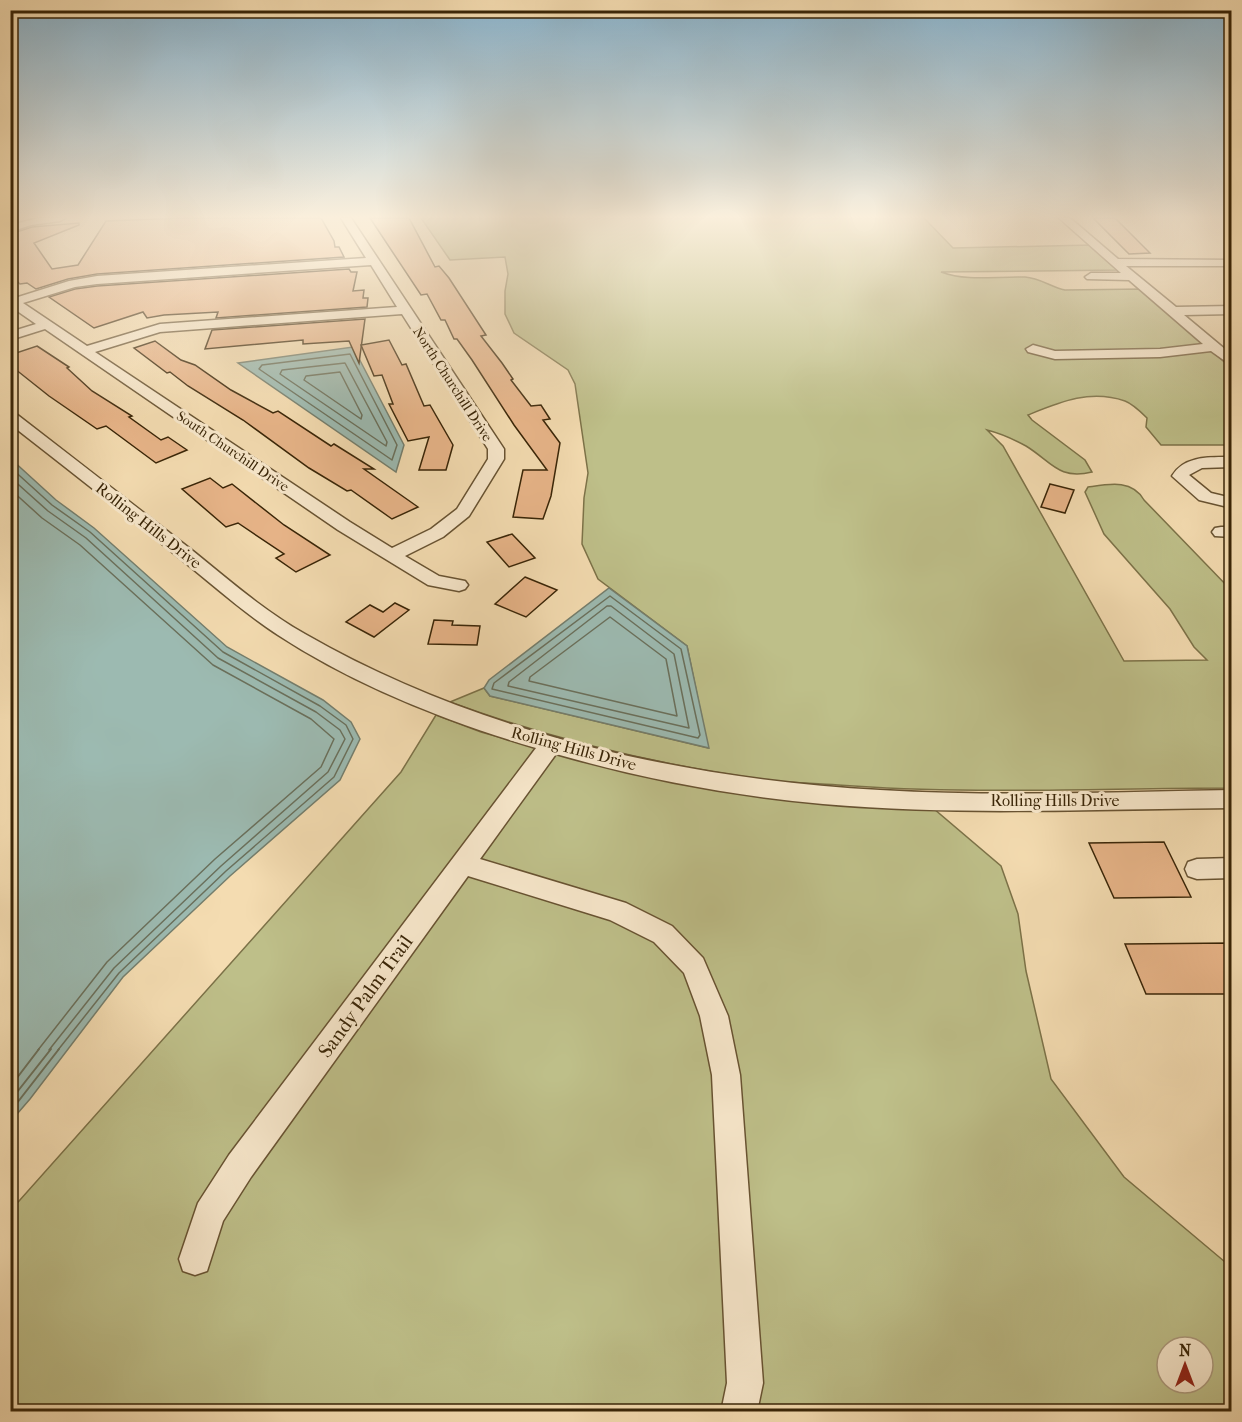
<svg xmlns="http://www.w3.org/2000/svg" width="1242" height="1422" viewBox="0 0 1242 1422" font-family="'IM FELL French Canon',serif">
<style>
.green{fill:#bebf89;stroke:#7c7248;stroke-width:1.5;fill-rule:evenodd}
.water{fill:#9cbab1;stroke:#747e6d;stroke-width:1.5}
.lines{fill:none;stroke-linecap:round;stroke-linejoin:round}
.shore-far1{stroke:#6a705c;stroke-width:1.5}
.shore{stroke:#6a705c;stroke-width:2}
.building{fill:#e8b589;stroke:#392507;stroke-width:1.5}
.minor-casing{stroke:#685332;stroke-width:3}
.minor{fill:#f8e8cc;fill-rule:evenodd}
.labels{text-anchor:middle;stroke-width:6;stroke-linejoin:round;paint-order:stroke}
.far-street-label{font-size:14px;fill:#392507;stroke:#f8e8cc}
.street-label{font-size:16px;fill:#392507;stroke:#f8e8cc}
.near-street-label{font-size:20px;fill:#392507;stroke:#f8e8cc}
</style>
<rect width="100%" height="100%" fill="#f4dcb1"/>
<filter id="stains"><feTurbulence type="fractalNoise" baseFrequency=".00333" numOctaves="4"/><feColorMatrix values="0 0 0 0 .2 0 0 0 0 .09 0 0 0 0 .02 0 0 0 .5 -.17"/></filter>
<radialGradient id="worn" r=".72"><stop offset=".6" stop-color="#630" stop-opacity="0"/><stop offset="1" stop-color="#630" stop-opacity=".3"/></radialGradient>
<g class="green">
<path d="M421,218H924L953,248L1091,245L1119,270L941,272C968,282 996,276 1025,277C1040,278 1051,287 1065,290L1142,289L1231,368V445H1161L1146,427L1147,418C1141,412 1133,404 1125,401C1090,389 1060,402 1028,415L1032,420L1085,460L1092,472C1058,480 1052,462 1026,446C1015,440 999,433 987,430L1003,446L1124,661L1207,660L1194,647L1170,609L1104,534L1085,492L1088,487C1109,484 1132,479 1144,500L1231,590V788C1100,788 970,795 838,785C814,783 790,783 766,780C659,765 551,739 450,702L484,688L490,696L708,748L687,646L598,579L582,544L584,498L588,473L575,384L568,370L514,333L505,314V291L508,274L505,257L450,260Z"/>
<path d="M436,715L481,732L577,759L691,785L782,799L934,809L1001,866L1018,914L1026,971L1051,1079L1124,1177L1231,1267V1411L11,1412V1210L401,772ZM1167,1347H1203V1383H1167Z"/>
</g>
<g class="water">
<polygon points="353,347 404,445 396,472 238,363"/>
<polygon points="11,459 56,500 94,528 227,647 323,700 351,722 360,739 340,780 230,876 123,977 30,1099 11,1121"/>
<polygon points="609,588 687,646 709,748 490,696 484,688 489,680"/>
</g>
<g class="lines">
<g class="shore-far1">
<polygon points="350,354 397,445 392,460 259,369 262,365"/>
<polygon points="345,363 387,442 386,446 280,374 282,370"/>
<polygon points="340,372 362,415 361,419 304,380 306,376"/>
<polyline points="10,467 52,505 90,532 223,652 320,706 346,725 353,739 334,777 226,871 119,973 58,1050"/>
<polyline points="10,477 48,511 86,538 218,658 316,712 340,730 345,739 328,772 221,866 114,968 49,1050"/>
<polyline points="10,489 42,518 80,545 213,665 311,719 334,739 321,767 215,859 107,962 38,1050"/>
<polygon points="610,596 681,649 700,735 698,738 492,689 494,683"/>
<polygon points="607,606 611,606 674,654 689,728 508,686 509,682"/>
<polygon points="610,617 666,659 677,716 529,681 530,677"/>
</g>
<g class="shore">
<polyline points="10,1087 39,1049"/>
<polyline points="10,1101 51,1049"/>
<polyline points="10,1112 59,1049"/>
</g>
</g>
<g class="building">
<polygon points="181,218 321,218 334,241 335,247 339,247 344,257 97,274 68,279 36,289 27,283 20,284 10,275 10,234 32,227 79,223 79,225 34,243 52,269 78,265 106,221"/>
<polygon points="370,218 409,218 435,267 439,266 449,278 486,335 481,336 502,363 513,379 511,380 531,406 541,405 550,419 543,420 560,443 551,496 543,519 513,517 523,470 547,470 514,425 472,360 457,339 454,339 445,320 441,320 427,294 421,295"/>
<polygon points="1093,218 1115,218 1150,253 1129,254"/>
<polygon points="349,269 351,272 357,272 353,291 364,290 363,298 368,298 367,307 216,318 218,312 164,315 147,318 143,312 94,328 49,297 75,289 97,286"/>
<polygon points="365,319 359,363 349,341 303,344 303,340 205,349 212,330"/>
<polygon points="389,340 402,365 406,364 424,406 430,405 453,445 446,470 419,470 429,437 408,441 389,404 393,404 382,375 374,376 361,345"/>
<polygon points="155,341 181,360 195,365 231,390 273,413 278,411 331,446 334,444 374,469 364,469 418,507 392,519 351,490 347,491 309,468 243,420 188,386 170,372 167,373 134,348"/>
<polygon points="37,346 69,367 67,368 92,391 132,416 129,417 161,440 168,437 187,450 156,463 106,426 97,429 49,396 10,365 10,355"/>
<polygon points="210,478 223,488 232,484 284,525 330,555 296,572 276,558 284,554 238,523 226,527 182,489"/>
<polygon points="1050,484 1074,490 1065,513 1041,507"/>
<polygon points="512,534 535,558 509,567 487,542"/>
<polygon points="525,577 557,590 526,617 495,604"/>
<polygon points="395,603 409,610 374,637 346,622 370,605 383,612"/>
<polygon points="434,620 453,621 452,625 480,626 477,645 428,644"/>
<polygon points="1164,842 1191,897 1114,898 1089,843"/>
<polygon points="1232,943 1232,994 1146,994 1125,944"/>
</g>
<g class="lines">
<defs>
<g id="minor">
<polygon points="39,218 65,218 60,221 31,225 10,232 10,225"/>
<path d="M341,218H351L504,449V459L469,516L443,537L405,556L439,576L465,581L468,585L465,589L459,591L428,585L338,530L45,329L10,340V332L36,324L10,306V296L15,298L69,281L97,276L366,258ZM371,265L397,307L160,324L87,346L23,303L75,287L97,284ZM402,314L488,449V459L457,509L431,529L392,548L350,522L95,352L160,332Z"/>
<polygon points="1059,218 1070,218 1118,259 1232,260 1232,266 1126,266 1176,307 1232,306 1232,314 1184,315 1232,355 1232,366 1211,351 1160,357 1055,359 1028,352 1026,349 1033,345 1055,351 1160,349 1203,344 1129,280 1087,279 1085,277 1091,273 1121,273"/>
<path d="M10,412L15,413C75,459 134,505 193,551C229,580 264,611 305,634C477,733 683,779 880,790C997,797 1115,792 1232,790V808C1096,809 959,816 823,804C733,796 643,779 556,754L480,859L626,903L672,926L703,958L728,1016L740,1075L763,1383L757,1412H721L727,1383L712,1075L700,1016L684,973L654,942L610,920L468,876L251,1177L223,1221L207,1271L195,1275L183,1271L179,1259L198,1203L229,1155L536,748C448,722 356,686 278,635C244,613 213,585 182,560C125,514 68,469 10,424Z"/>
<path d="M1226,457H1232V467L1202,468L1189,475L1211,493L1232,498V508L1199,500L1172,476C1183,457 1206,457 1226,457Z"/>
<polygon points="1221,527 1232,527 1232,537 1215,536 1212,532 1215,528"/>
<polygon points="1232,858 1232,878 1197,879 1188,876 1185,869 1188,862 1197,859"/>
</g>
</defs>
<use href="#minor" class="minor-casing"/>
<use href="#minor" class="minor"/>
</g>
<linearGradient id="sky" x2="0" y2="1"><stop stop-color="#89b6d2"/><stop offset="0.52" stop-color="#faefdc"/><stop offset="1" stop-color="#faefdc" stop-opacity="0"/></linearGradient>
<rect width="1242" height="417" fill="url(#sky)"/>
<g class="labels">
<g class="far-street-label">
<text transform="translate(453 384) rotate(57)" y="5">North Churchill Drive</text>
<text transform="translate(233 451) rotate(34)" y="5">South Churchill Drive</text>
</g>
<g class="street-label">
<text transform="translate(149 525) rotate(38)" y="6">Rolling Hills Drive</text>
<text transform="translate(574 748) rotate(15)" y="6">Rolling Hills Drive</text>
<text x="1055" y="806">Rolling Hills Drive</text>
</g>
<g class="near-street-label">
<text transform="translate(365 996) rotate(-54)" y="7">Sandy Palm Trail</text>
</g>
</g>
<rect width="1242" height="1422" fill="none" stroke="#f4dcb1" stroke-width="36"/>
<rect x="12" y="12" width="1218" height="1398" fill="none" stroke="#392507" stroke-width="3"/>
<rect x="18" y="18" width="1206" height="1386" fill="none" stroke="#392507" stroke-width="1.5"/>
<g transform="translate(1185 1365)"><circle r="28" fill="#f8e8cc" stroke="#ac9a7d" stroke-width="1.5"/>
<path d="M0-4.5L10 22L0 15L-10 22Z" fill="#8f2418"/>
<text y="-9" font-size="16" font-weight="bold" text-anchor="middle" fill="#392507">N</text>
</g>
<rect width="100%" height="100%" filter="url(#stains)"/>
<rect width="100%" height="100%" fill="url(#worn)"/>
</svg>
